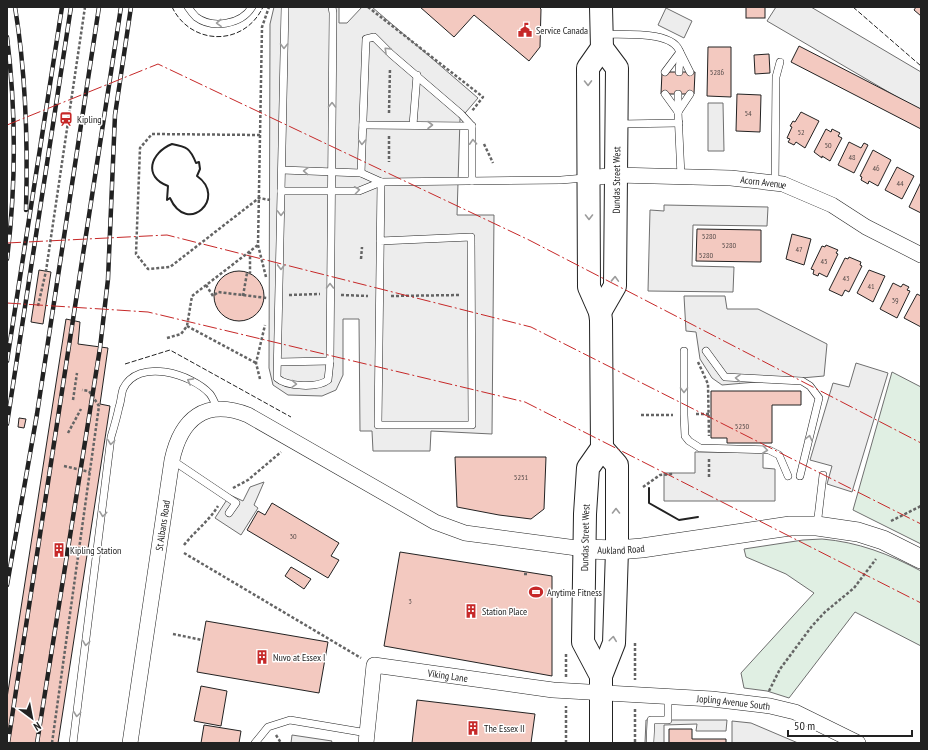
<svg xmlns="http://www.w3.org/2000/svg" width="928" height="750" viewBox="0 0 928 750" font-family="'PT Sans Narrow',sans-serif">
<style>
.green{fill:#e0efe3;stroke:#6f6f6f}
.parking{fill:#ededed;stroke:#6f6f6f}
.building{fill:#f3c9c0;stroke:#222}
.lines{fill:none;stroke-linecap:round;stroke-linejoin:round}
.service-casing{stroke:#222;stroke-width:8}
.minor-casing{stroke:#222;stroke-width:16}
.tertiary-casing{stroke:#222;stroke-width:20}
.primary-casing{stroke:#222;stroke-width:24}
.path{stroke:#646464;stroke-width:2.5;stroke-dasharray:3 2;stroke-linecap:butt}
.service{stroke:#fff;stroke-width:7}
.minor{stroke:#fff;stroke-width:15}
.tertiary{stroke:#fff;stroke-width:19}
.primary{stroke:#fff;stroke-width:22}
.rail-casing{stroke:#222;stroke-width:4.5}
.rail{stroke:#fff;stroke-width:3;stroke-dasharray:9;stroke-linecap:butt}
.fence{stroke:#222;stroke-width:1;stroke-dasharray:5 2;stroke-linecap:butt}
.wall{stroke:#222;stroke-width:2}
.power{stroke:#c62828;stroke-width:1;stroke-dasharray:14 3 2 3;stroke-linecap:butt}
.oneway{stroke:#9c9c9c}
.labels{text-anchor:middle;stroke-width:3;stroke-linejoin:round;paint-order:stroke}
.number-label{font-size:8px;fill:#564c4a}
.poi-label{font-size:10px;fill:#222;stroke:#fff;text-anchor:start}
.street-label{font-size:10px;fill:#222;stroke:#fff}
</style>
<rect width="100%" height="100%" fill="#fff"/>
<g class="green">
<polygon points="892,372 921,387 921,544 853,510"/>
<path d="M822,539C858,542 889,554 921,571V646L855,612L789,698L767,691L744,688L741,673L814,593L786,574L746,557L744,549L803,540Z"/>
</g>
<g class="parking">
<polygon points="274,7 339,7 339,23 347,23 362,7 372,7 478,98 460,119 457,215 494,215 492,434 431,431 430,451 373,451 372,431 360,431 359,319 343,319 343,375 336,390 322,396 288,395 273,385 269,368 270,24"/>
<polygon points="776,7 811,7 921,72 921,111 767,21"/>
<polygon points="666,8 692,21 684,38 658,25"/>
<polygon points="708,103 723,103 724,151 708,151"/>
<polygon points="664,205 768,207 767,226 693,225 692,266 734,267 733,292 648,291 650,210 664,211"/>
<polygon points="684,296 725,296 727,309 758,309 827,344 824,376 722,385 712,378 700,359 696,332 686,331"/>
<polygon points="856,363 888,373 852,492 827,484 832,466 810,460 833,383 849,387"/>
<polygon points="695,452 763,452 763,468 775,469 775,501 664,501 664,473 695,473"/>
<polygon points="264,482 254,505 258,508 241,535 215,518 230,495 243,501 250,487"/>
<polygon points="646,720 727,720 726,731 696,731 697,724 664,725 664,743 645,743"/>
<polygon points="732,721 751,723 798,743 732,743"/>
<polygon points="292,735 332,741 331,743 291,743"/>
</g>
<g class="building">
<polygon points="420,7 539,7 541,9 540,47 529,61 474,15 454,37"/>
<rect x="746" y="7" width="19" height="11"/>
<polygon points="916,7 921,7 921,16 914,10"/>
<polygon points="799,46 921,109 921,129 791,62"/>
<polygon points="708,47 731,47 731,97 707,96"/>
<polygon points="769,54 770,73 755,74 754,55"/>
<polygon points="662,72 695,72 694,94 661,94"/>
<polygon points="737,94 761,95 760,132 736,131"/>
<polygon points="801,112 819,121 805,148 796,142 794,145 788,142 790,139 787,138 792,127 790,126 793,121 795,122"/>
<polygon points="826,129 831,132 832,129 840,133 838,136 842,138 830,161 822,156 822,158 814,152"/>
<polygon points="849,142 861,148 864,143 868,145 854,173 838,165"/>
<polygon points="873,150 891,160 878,186 869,181 868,184 861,180 862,177 860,176"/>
<polygon points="897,167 914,176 902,199 885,190"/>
<polygon points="921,182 921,213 909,207"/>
<polygon points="697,229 761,230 761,262 696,261"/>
<polygon points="792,234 811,239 804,265 786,259"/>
<polygon points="826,245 838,250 836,253 838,254 827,277 819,273 818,276 813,274 814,270 811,269 822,246 825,247"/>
<polygon points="849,257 861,262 860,265 862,266 849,292 845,290 842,296 829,290 845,258 848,259"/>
<polygon points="39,270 51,272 43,324 31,322"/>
<polygon points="869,270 885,276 873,302 857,293"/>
<circle cx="239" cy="296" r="25"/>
<polygon points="893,283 901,287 903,284 909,287 907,290 910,291 897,318 880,309"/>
<polygon points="917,294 921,296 921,327 904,318"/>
<polygon points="66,319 80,322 78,344 108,348 100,404 110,406 58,743 7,743 7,698"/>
<polygon points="711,391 801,391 801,405 772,405 772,443 727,443 727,438 711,438"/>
<polygon points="19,418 26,419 24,428 18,427"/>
<polygon points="455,457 546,457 544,509 531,519 499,515 457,507"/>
<polygon points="272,503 339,543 331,556 339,560 328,578 247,530 258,511 265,515"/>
<polygon points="400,552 552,576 552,676 384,646"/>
<polygon points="291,567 311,579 304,589 285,576"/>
<polygon points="206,621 328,642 319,693 197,672"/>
<polygon points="201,686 227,691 221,726 194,721"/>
<polygon points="417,700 535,714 531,743 412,743"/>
<polygon points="204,725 241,731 239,743 201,743"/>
<polygon points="669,729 692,729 692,739 726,739 726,743 669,743"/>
</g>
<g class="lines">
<defs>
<g id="service">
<path d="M188,7C190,10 193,14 196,17C212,29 241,25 252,7"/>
<path d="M285,7L277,378C287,387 318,388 328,380L330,361L333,13L332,7"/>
<path d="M604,34C623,35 675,30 680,53C681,58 679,66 679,72"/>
<polyline points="665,72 680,52 690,72"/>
<polyline points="665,94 678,112"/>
<polyline points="678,94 678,112"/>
<polyline points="619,124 679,123"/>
<polyline points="363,125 472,126"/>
<polyline points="413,125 417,75"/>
<polyline points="282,170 361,173 381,182"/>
<polyline points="361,173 366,39 374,37 391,54 461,114 472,126 472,181"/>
<polyline points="681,176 678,112 690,94"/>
<polyline points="775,183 776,77 780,62"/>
<polyline points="281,191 359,191 381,182 561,180 585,178"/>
<polyline points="380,241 471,237 472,425 378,425 381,182"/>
<polyline points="684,351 684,415 685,436 689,441 700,448 769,450 779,455 788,476"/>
<polyline points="706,351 725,377 802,381 810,386 819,398 800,476"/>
<polyline points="278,362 330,361"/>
<polyline points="172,460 236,503 229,513"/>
<polyline points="817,526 823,475"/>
<path d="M73,743L111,437C114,427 117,417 119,407C121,402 121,395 123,389C138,357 192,374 210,394C213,398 215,403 217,408"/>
<polyline points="255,743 268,727 290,720 367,733"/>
<polyline points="650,743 651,720 668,720 668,698"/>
</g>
<g id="minor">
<path id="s1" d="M590,178L616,175L731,178L783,184L832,205L866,227L921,255"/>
<path id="s2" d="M130,743L172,460C181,419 205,398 248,415L435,522L465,533L584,549"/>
<path id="s3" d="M366,743L374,665L553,690L712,699L770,706L795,712L858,743"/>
</g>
<g id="tertiary">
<path id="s4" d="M584,549L617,550L642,548L790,526H817L858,532L883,540L921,559"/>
</g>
<g id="primary">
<path id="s5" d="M600,312L615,286L616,175L617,68L602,48"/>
<path id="s6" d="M601,676L583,642L585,514L588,468L602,448L601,320L600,312L589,287L588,68L602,48L601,7"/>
<polyline points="601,743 601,676 614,643 617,550 617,465 602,448"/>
</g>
</defs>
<use href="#service" class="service-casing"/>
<use href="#minor" class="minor-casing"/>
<use href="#tertiary" class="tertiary-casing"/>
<use href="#primary" class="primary-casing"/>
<g class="path">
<polyline points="368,7 483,97 472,111"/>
<polyline points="389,113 390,68"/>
<polyline points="260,135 152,134 140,148 136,254 148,269 170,267 259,198 270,200"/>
<polyline points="389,136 389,162"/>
<polyline points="484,144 493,163"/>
<polyline points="361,259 362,247"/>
<polyline points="266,277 258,245 262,27 269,7"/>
<polyline points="206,285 213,296 218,292 267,298"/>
<polyline points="289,295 320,294"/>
<polyline points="341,295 368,296"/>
<polyline points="243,296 247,273 250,273 250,252"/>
<polyline points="391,296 460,295"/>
<polyline points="38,306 46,271 85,7"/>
<polyline points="187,326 256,363"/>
<polyline points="167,338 181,334 187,326 192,296 258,245"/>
<polyline points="698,362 708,384 709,436"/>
<polyline points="260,379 256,363 265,325"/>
<polyline points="73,400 77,373"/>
<polyline points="696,414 711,414"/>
<polyline points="641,415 673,415"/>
<polyline points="68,433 81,409"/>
<polyline points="709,459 709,479"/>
<polyline points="64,466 90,472"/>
<polyline points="643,487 660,475 673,474"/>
<polyline points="233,488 248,480 281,452"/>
<polyline points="891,521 921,506"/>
<path d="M184,545C195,531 209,521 218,506"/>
<polyline points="184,553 361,658"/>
<polyline points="524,574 528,574"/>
<polyline points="173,634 202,640"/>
<polyline points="635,643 635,680"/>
<polyline points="566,677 566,654"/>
<polyline points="769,691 780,669 812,626 825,612 854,588 876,559"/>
<polyline points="635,709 635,743"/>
<polyline points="276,735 281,743"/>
<polyline points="52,743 99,406 89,391 82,390"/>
<polyline points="566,743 566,706"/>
</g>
<use href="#service" class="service"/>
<use href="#minor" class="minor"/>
<use href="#tertiary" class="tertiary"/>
<use href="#primary" class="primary"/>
<defs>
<g id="rail">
<path d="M15,7C26,74 28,142 26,210"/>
<path d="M7,37C16,110 16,186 7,259"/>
<polyline points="7,361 62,7"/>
<polyline points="7,424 71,7"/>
<polyline points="7,585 37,414 99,7"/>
<polyline points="8,743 121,7"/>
<polyline points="37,743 100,348 108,279 115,115 131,7"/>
</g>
</defs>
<use href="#rail" class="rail-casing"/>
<use href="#rail" class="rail"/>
<g class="fence">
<path d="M172,7C191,46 244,47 263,7"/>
<polyline points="853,7 921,66"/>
<polyline points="125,364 170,350 291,417"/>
</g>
<g class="wall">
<path d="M172,144C187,147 190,148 196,163L199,162L200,169L197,176C228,198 187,236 170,198L167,200L168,186C143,177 150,153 172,144Z"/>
<polyline points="649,488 649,503 679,520 698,517"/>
</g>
<g class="power">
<polyline points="7,125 158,64 529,240 921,443"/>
<polyline points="7,243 167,235 531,327 921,524"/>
<polyline points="7,303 148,312 525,402 921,603"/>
</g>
</g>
<defs><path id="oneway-chevron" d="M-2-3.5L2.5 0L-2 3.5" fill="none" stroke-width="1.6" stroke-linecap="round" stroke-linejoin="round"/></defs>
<g class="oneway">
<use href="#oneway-chevron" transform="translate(219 23) rotate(178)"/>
<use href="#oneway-chevron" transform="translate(284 46) rotate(91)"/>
<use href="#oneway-chevron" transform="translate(387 50) rotate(-136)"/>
<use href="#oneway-chevron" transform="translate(588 83) rotate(89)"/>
<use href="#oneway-chevron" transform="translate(332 105) rotate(-89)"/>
<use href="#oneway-chevron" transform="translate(430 125)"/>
<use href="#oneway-chevron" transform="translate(362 142) rotate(92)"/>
<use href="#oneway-chevron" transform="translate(473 142) rotate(-93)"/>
<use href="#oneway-chevron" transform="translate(306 171) rotate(-178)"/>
<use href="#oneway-chevron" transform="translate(357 190) rotate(-7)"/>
<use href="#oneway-chevron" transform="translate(281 213) rotate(91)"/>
<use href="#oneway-chevron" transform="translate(589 217) rotate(90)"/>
<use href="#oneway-chevron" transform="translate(281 267) rotate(91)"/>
<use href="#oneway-chevron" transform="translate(615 279) rotate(-88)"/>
<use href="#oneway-chevron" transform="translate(330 286) rotate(-90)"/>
<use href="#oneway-chevron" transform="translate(738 378) rotate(-177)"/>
<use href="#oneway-chevron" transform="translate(190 381) rotate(-152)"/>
<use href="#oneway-chevron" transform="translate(294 384) rotate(2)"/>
<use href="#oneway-chevron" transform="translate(684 390) rotate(90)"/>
<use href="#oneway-chevron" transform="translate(809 438) rotate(-76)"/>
<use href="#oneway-chevron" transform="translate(111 442) rotate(97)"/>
<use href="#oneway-chevron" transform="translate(765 450) rotate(7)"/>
<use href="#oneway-chevron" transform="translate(616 511) rotate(-90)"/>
<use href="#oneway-chevron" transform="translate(103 514) rotate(97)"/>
<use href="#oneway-chevron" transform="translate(613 639) rotate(-83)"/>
<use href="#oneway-chevron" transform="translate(86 643) rotate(97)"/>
<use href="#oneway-chevron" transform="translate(77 714) rotate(97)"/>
</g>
<defs>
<symbol id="civic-bare" viewBox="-9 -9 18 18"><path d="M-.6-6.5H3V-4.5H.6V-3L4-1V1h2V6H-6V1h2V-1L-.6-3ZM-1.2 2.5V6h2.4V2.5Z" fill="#c62828" stroke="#fff" stroke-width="2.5" paint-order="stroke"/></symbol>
<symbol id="station-bare" viewBox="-9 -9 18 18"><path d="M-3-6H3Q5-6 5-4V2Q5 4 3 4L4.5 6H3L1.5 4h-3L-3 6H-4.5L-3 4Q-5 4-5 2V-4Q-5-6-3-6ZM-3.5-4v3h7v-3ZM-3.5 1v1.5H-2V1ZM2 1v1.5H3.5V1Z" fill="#c62828" stroke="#fff" stroke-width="2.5" paint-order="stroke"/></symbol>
<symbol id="building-bare" viewBox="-9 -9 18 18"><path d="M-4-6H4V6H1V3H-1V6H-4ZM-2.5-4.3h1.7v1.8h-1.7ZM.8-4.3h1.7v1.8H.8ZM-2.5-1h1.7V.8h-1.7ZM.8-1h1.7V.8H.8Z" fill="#c62828" stroke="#fff" stroke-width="2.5" paint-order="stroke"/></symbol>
<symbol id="stadium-bare" viewBox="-9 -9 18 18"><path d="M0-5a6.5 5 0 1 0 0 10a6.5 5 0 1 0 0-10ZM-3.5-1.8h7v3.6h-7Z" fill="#c62828" stroke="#fff" stroke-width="2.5" paint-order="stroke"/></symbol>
</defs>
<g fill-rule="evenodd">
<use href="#civic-bare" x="515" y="20" width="20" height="20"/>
<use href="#station-bare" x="56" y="109" width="20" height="20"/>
<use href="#building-bare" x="49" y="540" width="20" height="20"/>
<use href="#stadium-bare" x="526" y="582" width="20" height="20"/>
<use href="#building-bare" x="461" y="601" width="20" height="20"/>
<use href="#building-bare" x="252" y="647" width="20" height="20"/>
<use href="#building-bare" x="463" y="718" width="20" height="20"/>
</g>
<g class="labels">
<g class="number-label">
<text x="717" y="75">5286</text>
<text x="748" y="116">54</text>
<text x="801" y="135">52</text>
<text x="828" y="148">50</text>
<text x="852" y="160">48</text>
<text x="876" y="171">46</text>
<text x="900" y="186">44</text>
<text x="709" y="239">5280</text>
<text x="729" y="248">5280</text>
<text x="799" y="252">47</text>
<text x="706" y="258">5280</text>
<text x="824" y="264">45</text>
<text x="846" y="281">43</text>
<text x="871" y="289">41</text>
<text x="895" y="303">39</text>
<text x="742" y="429">5250</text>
<text x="521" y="480">5251</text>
<text x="293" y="539">30</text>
<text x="410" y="604">3</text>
</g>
<g class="poi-label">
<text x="536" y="34">Service Canada</text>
<text x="77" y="123">Kipling</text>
<text x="70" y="554">Kipling Station</text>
<text x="547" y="596">Anytime Fitness</text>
<text x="482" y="615">Station Place</text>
<text x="273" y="661">Nuvo at Essex I</text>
<text x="484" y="732">The Essex II</text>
</g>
<g class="street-label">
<text dy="4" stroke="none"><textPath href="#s5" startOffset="136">Dundas Street West</textPath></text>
<text dy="4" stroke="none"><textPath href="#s1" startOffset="174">Acorn Avenue</textPath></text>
<text dy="4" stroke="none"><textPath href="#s2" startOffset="220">St Albans Road</textPath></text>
<text dy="4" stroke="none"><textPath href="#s6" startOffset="143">Dundas Street West</textPath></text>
<text dy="4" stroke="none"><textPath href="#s4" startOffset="37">Aukland Road</textPath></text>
<text dy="4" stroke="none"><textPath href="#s3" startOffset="153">Viking Lane</textPath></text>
<text dy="4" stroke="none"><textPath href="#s3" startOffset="440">Jopling Avenue South</textPath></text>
</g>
</g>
<rect width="928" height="750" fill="none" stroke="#222222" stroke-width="16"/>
<g transform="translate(32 718) rotate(148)" stroke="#ffffff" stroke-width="3" paint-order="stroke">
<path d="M0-3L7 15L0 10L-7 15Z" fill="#222222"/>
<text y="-6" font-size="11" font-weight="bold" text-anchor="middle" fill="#222222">N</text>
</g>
<path d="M788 730v6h124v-6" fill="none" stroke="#222222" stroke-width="2"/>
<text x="794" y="730" font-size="12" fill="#222222" stroke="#ffffff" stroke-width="3" paint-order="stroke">50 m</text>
</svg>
